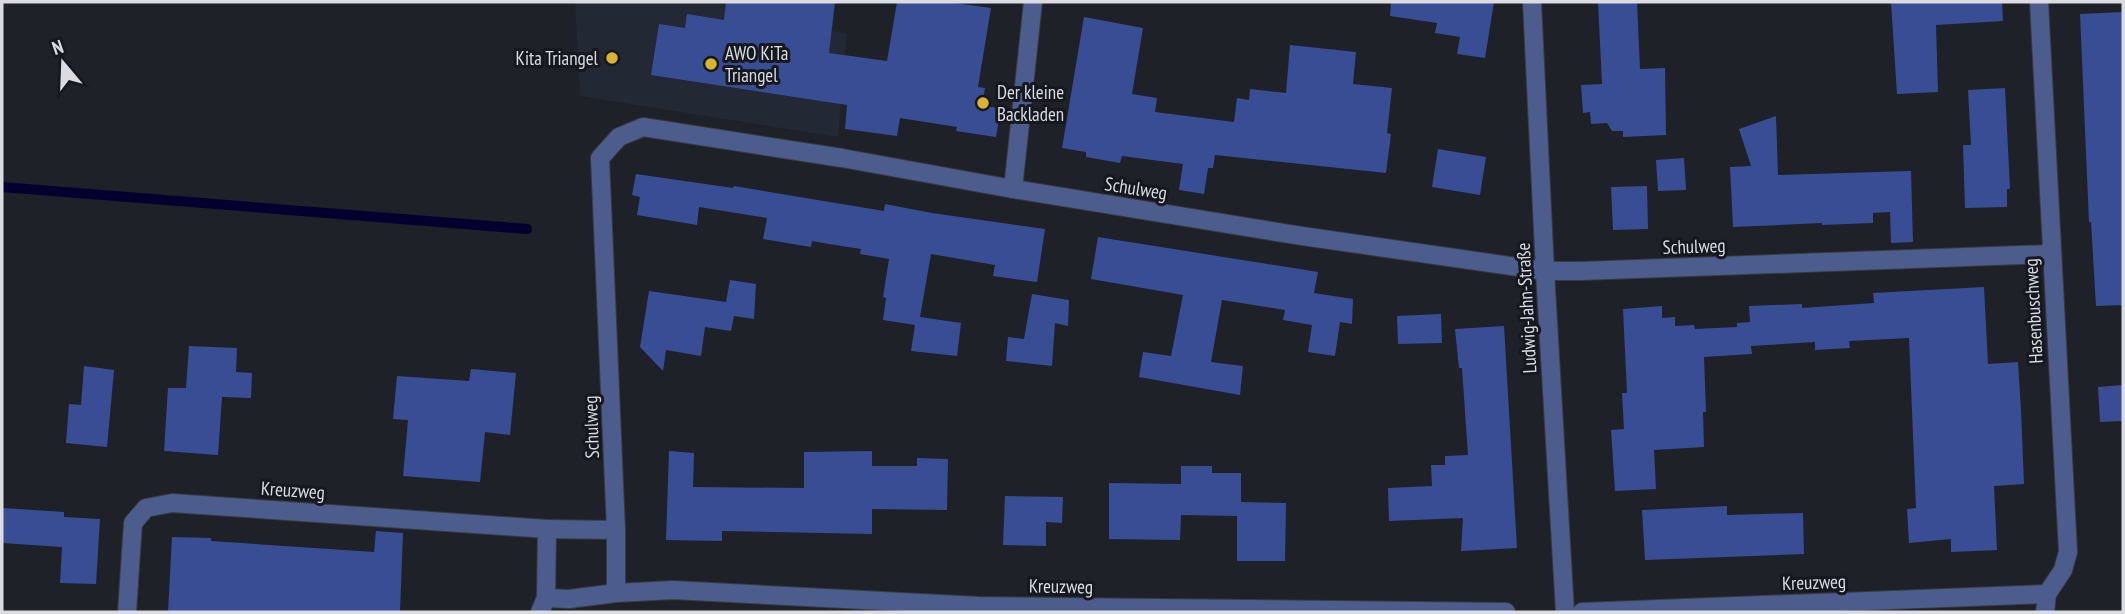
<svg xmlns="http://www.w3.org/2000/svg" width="2125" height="614" viewBox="0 0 2125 614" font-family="'PT Sans Narrow',sans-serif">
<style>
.built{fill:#232835}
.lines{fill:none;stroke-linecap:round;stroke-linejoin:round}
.stream{stroke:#030030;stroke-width:10}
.building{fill:#394d95}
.street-casing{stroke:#383b42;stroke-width:20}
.street{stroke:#4c5c8c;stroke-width:18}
.poi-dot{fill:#dcb233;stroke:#15181f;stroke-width:2.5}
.labels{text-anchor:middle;stroke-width:6;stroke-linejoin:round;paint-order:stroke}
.poi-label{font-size:19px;fill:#dadce1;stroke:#15181f;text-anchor:start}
.street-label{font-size:19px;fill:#dadce1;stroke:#15181f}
</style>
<rect width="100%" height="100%" fill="#1e2128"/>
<polygon class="built" points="575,2 800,2 798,26 847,33 838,137 580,96"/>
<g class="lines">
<polyline class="stream" points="2,187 527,229"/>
</g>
<g class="building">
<polygon points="726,2 835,2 829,53 887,61 897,2 948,2 991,8 978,87 985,88 982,106 1001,108 996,137 956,131 957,127 900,118 897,136 845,129 847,105 651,75 659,24 685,28 687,14 724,20"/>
<polygon points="1391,2 1494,2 1485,58 1457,54 1460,37 1435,33 1437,23 1390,16"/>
<polygon points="1598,2 1637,2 1640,69 1665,68 1666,135 1623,137 1623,131 1612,131 1607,123 1591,124 1590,112 1583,113 1581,85 1602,84"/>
<polygon points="1891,2 2002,2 2003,21 1936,25 1938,92 1897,94"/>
<polygon points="2123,12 2123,305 2096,306 2091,222 2089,222 2080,14"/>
<polygon points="1084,17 1143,28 1132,94 1157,98 1155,112 1234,122 1237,98 1249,100 1250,89 1286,93 1290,45 1356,52 1353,84 1392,88 1387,133 1391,134 1386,173 1215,155 1213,168 1208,168 1204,194 1179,190 1183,164 1122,156 1120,163 1086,157 1086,152 1062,148"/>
<polygon points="2005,88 2010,189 2007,189 2007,207 1965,208 1963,145 1971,145 1968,90"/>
<polygon points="1776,116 1778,175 1911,171 1913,242 1891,243 1890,212 1873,213 1873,223 1822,225 1822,223 1733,227 1730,167 1751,166 1739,129"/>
<polygon points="1438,149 1486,157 1480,195 1432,187"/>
<polygon points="1684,158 1686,190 1658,191 1656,160"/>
<polygon points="636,174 733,188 734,186 884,211 885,204 932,213 1045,229 1037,282 993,276 995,265 931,254 920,317 961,323 957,356 911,351 915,325 883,320 886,298 883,297 889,259 860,254 861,249 835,245 812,241 811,247 763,239 767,218 699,207 697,225 637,215 640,197 632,195"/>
<polygon points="1647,186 1648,229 1613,230 1611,187"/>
<polygon points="1098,237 1318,272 1314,293 1353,299 1352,324 1340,322 1335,356 1308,352 1312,325 1283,320 1285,310 1222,300 1211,362 1243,366 1240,395 1139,377 1143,352 1171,356 1183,295 1091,279"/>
<polygon points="730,280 756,284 754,319 734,316 731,331 705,327 701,356 666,350 663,371 640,347 649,291 726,302"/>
<polygon points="1984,287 1988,364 2018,362 2021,410 2024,484 1994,486 1997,550 1951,552 1951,539 1909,543 1907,509 1916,508 1909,338 1849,341 1850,348 1815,350 1815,342 1751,346 1752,354 1704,357 1706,412 1703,412 1704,447 1654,450 1656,489 1615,491 1611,430 1624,429 1622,393 1627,393 1623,309 1662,306 1662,318 1675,317 1675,326 1694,325 1695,329 1737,327 1737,323 1750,322 1749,306 1802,304 1802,308 1874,303 1873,293"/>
<polygon points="1032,294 1069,300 1068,326 1055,323 1052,366 1006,361 1008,337 1024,339"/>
<polygon points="1441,314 1442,343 1398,344 1397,316"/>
<polygon points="1504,326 1517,548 1461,551 1463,518 1389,521 1388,488 1432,486 1431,465 1445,465 1445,456 1468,455 1462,368 1459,368 1455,329"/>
<polygon points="189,346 237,348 236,372 252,373 251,398 222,397 218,455 164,451 168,388 186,388"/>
<polygon points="84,366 114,370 107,447 66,443 69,404 81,405"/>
<polygon points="471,369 516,373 510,435 485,432 480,482 403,476 408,420 393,419 397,376 469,381"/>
<polygon points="2123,385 2123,421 2100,422 2098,387"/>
<polygon points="669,451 694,453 693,487 804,488 804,452 872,451 872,466 917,466 917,458 948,459 947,510 872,509 872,534 722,531 722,541 666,540"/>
<polygon points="1181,466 1212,466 1212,473 1241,473 1241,502 1286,503 1285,561 1237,561 1237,516 1181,515 1180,540 1109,539 1109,483 1181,484"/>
<polygon points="1005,496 1063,497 1062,523 1046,522 1046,546 1003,545"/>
<polygon points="1727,506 1727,515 1803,513 1804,554 1645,560 1642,510"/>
<polygon points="3,508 64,512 64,517 100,519 96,584 60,583 62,547 2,543"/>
<polygon points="376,531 403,533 400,612 168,612 172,537 211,538 211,541 374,552"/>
</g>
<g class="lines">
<defs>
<g id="street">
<polyline points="1532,2 1545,271 1565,612"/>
<polyline points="2039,2 2068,552 2063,570 2047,594 2045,612"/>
<polyline points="1013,189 1033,2"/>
<polyline points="616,530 600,158 619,137 643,127 842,158 1013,189 1302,236 1545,271 1581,271 2051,254"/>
<polyline points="546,598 569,599 616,593 673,590 979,606 1506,612"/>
<polyline points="127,612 133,523 146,508 172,503 547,529"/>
<polyline points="540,612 546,598 547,529 616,530 616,593"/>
<polyline points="1582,612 2047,594"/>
</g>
</defs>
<use href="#street" class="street-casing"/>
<use href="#street" class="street"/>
</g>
<g class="poi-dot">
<circle cx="612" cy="58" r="7"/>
<circle cx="711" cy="64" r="7"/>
<circle cx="983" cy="103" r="7"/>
</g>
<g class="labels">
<g class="poi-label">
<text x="725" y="60">AWO KiTa<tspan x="725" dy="22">Triangel</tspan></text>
<text x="598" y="65" text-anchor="end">Kita Triangel</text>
<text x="997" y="99">Der kleine<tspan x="997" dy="22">Backladen</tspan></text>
</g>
<g class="street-label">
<text transform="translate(1136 188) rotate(9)" y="7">Schulweg</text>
<text transform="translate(1694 246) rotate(-2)" y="7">Schulweg</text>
<text transform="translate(1526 308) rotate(-93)" y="7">Ludwig-Jahn-Straße</text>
<text transform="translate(2033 311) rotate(-93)" y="7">Hasenbuschweg</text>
<text transform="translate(591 427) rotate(-92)" y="7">Schulweg</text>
<text transform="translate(293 490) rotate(4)" y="7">Kreuzweg</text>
<text transform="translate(1814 582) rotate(-2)" y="7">Kreuzweg</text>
<text transform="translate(1061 586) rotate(1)" y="7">Kreuzweg</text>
</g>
</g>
<rect width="2125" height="614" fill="none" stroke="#dadce1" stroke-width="7"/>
<g transform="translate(63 63) rotate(341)" stroke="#15181f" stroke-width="5" paint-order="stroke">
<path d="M0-5L12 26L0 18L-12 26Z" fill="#dadce1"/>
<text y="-10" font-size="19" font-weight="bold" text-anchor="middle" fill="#dadce1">N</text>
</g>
</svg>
